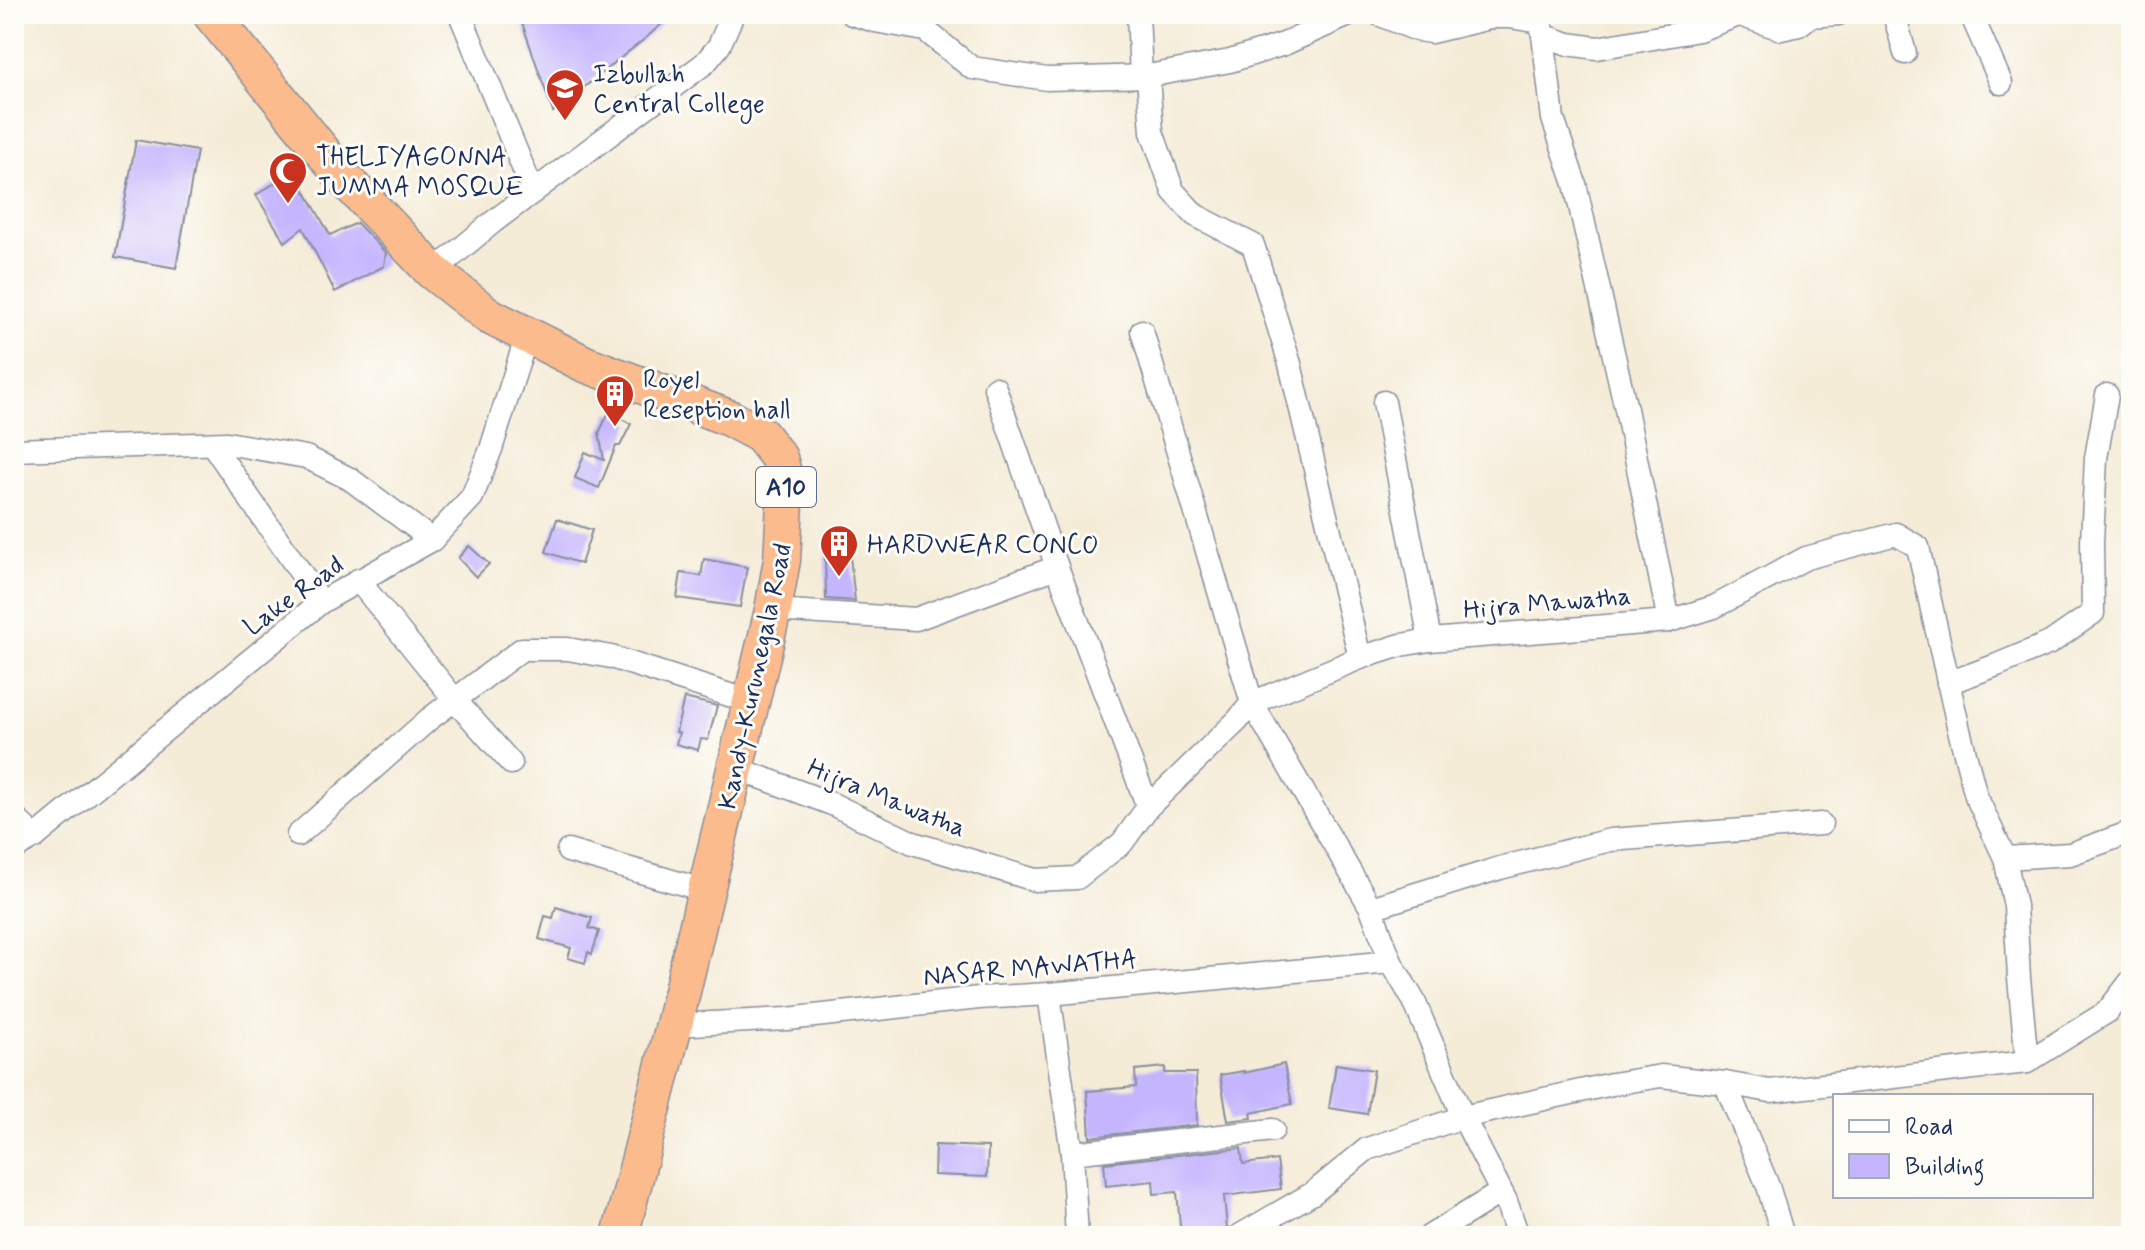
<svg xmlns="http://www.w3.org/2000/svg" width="2145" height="1250" viewBox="0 0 2145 1250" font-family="Mynerve,sans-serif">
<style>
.building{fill:#c4b5fe}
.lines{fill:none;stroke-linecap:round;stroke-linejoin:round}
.minor-casing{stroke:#888e9b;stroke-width:25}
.trunk-casing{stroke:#888e9b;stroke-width:39}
.minor{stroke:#fff;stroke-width:22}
.trunk{stroke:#fbbb8d;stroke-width:36}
.labels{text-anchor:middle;stroke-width:6;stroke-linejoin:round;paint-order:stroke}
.shield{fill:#fdfcf7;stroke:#5f6c8c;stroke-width:2}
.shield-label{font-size:24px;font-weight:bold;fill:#1b2f5e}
.poi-label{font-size:26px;fill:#1b2f5e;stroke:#fdfcf7;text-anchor:start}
.street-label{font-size:26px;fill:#1b2f5e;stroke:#fdfcf7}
</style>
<rect width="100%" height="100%" fill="#fdfcf7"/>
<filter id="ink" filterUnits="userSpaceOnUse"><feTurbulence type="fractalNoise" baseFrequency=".0125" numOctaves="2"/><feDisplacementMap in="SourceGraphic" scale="16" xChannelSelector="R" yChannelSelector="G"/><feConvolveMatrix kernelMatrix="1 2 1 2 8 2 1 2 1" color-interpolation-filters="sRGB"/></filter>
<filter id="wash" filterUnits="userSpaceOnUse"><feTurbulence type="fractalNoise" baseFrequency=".006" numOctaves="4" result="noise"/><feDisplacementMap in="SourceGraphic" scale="32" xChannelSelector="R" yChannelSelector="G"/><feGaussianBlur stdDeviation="1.8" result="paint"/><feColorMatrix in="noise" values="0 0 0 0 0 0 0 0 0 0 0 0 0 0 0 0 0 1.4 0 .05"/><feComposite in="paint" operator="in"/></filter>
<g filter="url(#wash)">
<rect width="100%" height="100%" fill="#f5ecd8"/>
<g id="blocks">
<g class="building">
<polygon points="519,14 673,14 647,37 553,112"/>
<polygon points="136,140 197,151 176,268 115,257"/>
<polygon points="294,171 330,235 357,223 386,253 384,266 335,292 303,228 285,242 256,195"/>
<polygon points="609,412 631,424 620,446 616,446 599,488 575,478 585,452 604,460 599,433"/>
<polygon points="557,519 592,530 581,564 546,552"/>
<polygon points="469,546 489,564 476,577 458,558"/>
<polygon points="825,556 850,556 855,601 826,599"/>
<polygon points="704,559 747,567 740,607 677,598 681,573 701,576"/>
<polygon points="684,698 717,706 708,740 701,739 698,750 676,744 679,733 676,732"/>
<polygon points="556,907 592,918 589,928 599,931 592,954 588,952 585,963 568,958 571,948 539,939 545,916 553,918"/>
<polygon points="1284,1064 1292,1104 1251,1113 1252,1118 1228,1121 1220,1075 1244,1071 1244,1073"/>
<polygon points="1336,1064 1374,1070 1367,1114 1329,1108"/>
<polygon points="1165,1067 1165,1073 1196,1073 1197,1125 1090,1137 1087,1091 1136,1087 1135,1070"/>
<polygon points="935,1145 988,1147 987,1177 934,1175"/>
<polygon points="1241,1148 1243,1164 1277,1160 1281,1189 1224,1196 1227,1229 1225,1236 1181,1236 1177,1192 1154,1194 1153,1181 1106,1186 1104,1163"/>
</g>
</g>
</g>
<g filter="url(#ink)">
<use href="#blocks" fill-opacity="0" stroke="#888e9b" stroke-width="2"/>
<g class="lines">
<defs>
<g id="minor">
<polyline points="460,14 533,192"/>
<polyline points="852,14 875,21 925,30 972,68 1047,79 1148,76 1230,61 1284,44 1351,14"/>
<polyline points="1138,14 1141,76"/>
<polyline points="1378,14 1417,30 1431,32 1494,17 1510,17 1541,22 1543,35 1568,44 1597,48 1699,30 1741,14"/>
<polyline points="1894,14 1905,53"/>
<polyline points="1971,14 2001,83"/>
<polyline points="1740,15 1781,29 1799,25 1810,16 1838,14"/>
<polyline points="1543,35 1553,119 1575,184 1626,409 1669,621"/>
<polyline points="1148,76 1152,132 1173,191 1195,215 1253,245 1290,364 1360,658"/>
<polyline points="433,272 493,222 705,63 719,46 733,14"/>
<polyline points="1142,331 1252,703 1371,908 1391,962 1414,1001 1463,1117 1506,1201 1518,1236"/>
<polyline points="995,388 1057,567 1148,807"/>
<polyline points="1384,402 1430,640"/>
<polyline points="212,444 321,602"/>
<polyline points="14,450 227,443 306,457 350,479 432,540"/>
<polyline points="358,580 455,700 511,763"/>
<polyline points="773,610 916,619 1057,567"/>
<polyline points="1948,683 1997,665 2050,643 2093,613 2092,542 2096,458 2107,395"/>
<polyline points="736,768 832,804 913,843 1035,880 1077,878 1122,843 1148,807 1237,721 1252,703 1360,658 1401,645 1430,640 1669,621 1714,607 1806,558 1896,534 1918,547 1959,730 1976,796 2005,858 2015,906 2019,978 2027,1062"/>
<polyline points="14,817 35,837"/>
<polyline points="298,835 428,720 522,649 568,649 611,657 751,702"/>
<polyline points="14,849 35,837 321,602 432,540 472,497 491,449 527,335"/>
<polyline points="568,851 707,891"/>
<polyline points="2005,858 2070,854 2131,832"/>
<polyline points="1371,908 1500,868 1610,840 1821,824"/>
<polyline points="1049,994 1072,1153 1077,1236"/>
<polyline points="674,1025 787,1019 979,998 1049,994 1391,962"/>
<polyline points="1725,1083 1768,1186 1783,1236"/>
<polyline points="1072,1153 1273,1130"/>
<polyline points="1239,1236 1313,1193 1367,1149 1463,1117 1612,1084 1661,1076 1725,1083 1770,1091 2027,1062 2107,1012 2131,981"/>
<polyline points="1430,1236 1501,1192"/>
</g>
<polyline id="trunk" points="211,14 344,178 433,272 489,316 585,364 729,418 761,435 779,458 786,484 782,560 773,610 674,1025 620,1236"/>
</defs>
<use href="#minor" class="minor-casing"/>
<use href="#trunk" class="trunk-casing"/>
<use href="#minor" class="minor"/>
<use href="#trunk" class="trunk"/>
</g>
</g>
<defs>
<symbol id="school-pin" viewBox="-11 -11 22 30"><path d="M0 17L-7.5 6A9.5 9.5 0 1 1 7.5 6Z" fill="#c8321e" stroke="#fdfcf7"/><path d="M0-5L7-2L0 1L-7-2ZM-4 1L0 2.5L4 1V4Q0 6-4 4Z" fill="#fff"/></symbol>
<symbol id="mosque-pin" viewBox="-11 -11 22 30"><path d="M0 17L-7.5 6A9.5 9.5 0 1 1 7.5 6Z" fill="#c8321e" stroke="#fdfcf7"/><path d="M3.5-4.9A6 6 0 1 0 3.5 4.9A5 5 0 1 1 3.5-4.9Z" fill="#fff"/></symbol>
<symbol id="building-pin" viewBox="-11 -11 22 30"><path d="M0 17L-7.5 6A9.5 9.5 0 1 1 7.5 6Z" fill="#c8321e" stroke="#fdfcf7"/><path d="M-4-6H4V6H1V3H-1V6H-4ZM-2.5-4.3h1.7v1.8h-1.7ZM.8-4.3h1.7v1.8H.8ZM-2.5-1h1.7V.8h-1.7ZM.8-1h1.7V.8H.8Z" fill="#fff"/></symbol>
</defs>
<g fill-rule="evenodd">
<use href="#school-pin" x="543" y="66" width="44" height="60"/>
<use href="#mosque-pin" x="266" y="149" width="44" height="60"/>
<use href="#building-pin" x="593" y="372" width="44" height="60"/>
<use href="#building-pin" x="817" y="522" width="44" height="60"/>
</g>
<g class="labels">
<rect class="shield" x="756" y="467" width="60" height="40" rx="6"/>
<g class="shield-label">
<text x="786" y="495">A10</text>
</g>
<g class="poi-label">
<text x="593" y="82">Izbullah<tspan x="593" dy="30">Central College</tspan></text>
<text x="316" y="165">THELIYAGONNA<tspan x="316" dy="30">JUMMA MOSQUE</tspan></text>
<text x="643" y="388">Royel<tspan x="643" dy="30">Reseption hall</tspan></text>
<text x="867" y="553">HARDWEAR CONCO</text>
</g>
<g class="street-label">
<text transform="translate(293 595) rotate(-36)" y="9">Lake Road</text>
<text transform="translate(1547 602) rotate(-5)" y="9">Hijra Mawatha</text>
<text transform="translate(754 676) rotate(-78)" y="9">Kandy-Kurunegala Road</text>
<text transform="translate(887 797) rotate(22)" y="9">Hijra Mawatha</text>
<text transform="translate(1030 967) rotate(-5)" y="9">NASAR MAWATHA</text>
</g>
</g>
<rect width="2145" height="1250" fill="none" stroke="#fdfcf7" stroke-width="48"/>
<rect x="1833" y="1094" width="260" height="104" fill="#fdfcf7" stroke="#a3aaba" stroke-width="2"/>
<rect x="1849" y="1120" width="40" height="12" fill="#ffffff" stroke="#a3aaba" stroke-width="2"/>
<text x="1905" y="1134" font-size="24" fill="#1b2f5e">Road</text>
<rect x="1849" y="1154" width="40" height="24" fill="#c4b5fe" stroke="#a3aaba" stroke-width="2"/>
<text x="1905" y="1174" font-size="24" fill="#1b2f5e">Building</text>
</svg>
